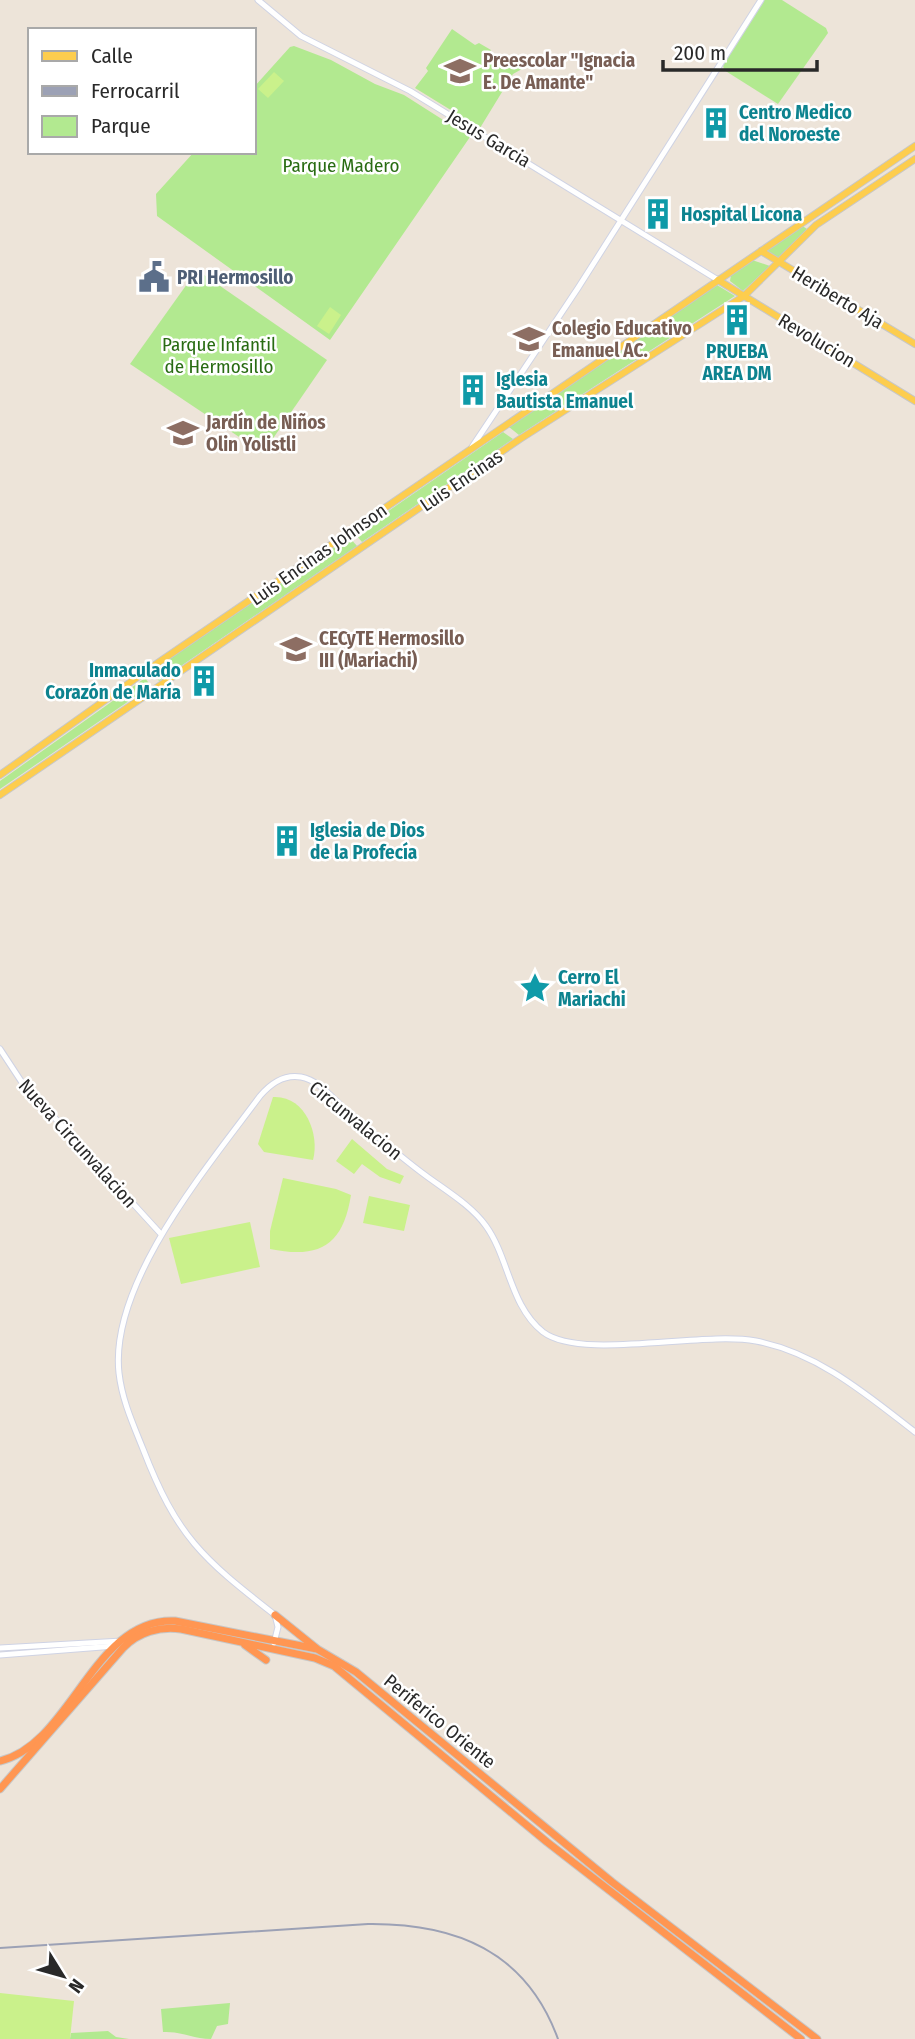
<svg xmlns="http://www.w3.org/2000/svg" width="915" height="2039" viewBox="0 0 915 2039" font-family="'Fira Sans Condensed',sans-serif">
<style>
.green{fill:#b2e990}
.pitch{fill:#caf18b}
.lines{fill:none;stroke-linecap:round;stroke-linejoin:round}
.secondary-casing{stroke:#cfd3e4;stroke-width:7}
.primary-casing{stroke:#c7c7c7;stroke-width:8}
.highway-casing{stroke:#c7c7c7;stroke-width:9}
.secondary{stroke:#fff;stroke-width:5}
.primary{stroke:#fdcd4e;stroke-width:6}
.highway{stroke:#ff9652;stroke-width:7}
.rail{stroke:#9ca1b5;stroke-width:2}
.labels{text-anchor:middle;stroke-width:5;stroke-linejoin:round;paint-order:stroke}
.education-label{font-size:19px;font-weight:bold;fill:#785e54;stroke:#fff;text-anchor:start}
.culture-label{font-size:19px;font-weight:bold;fill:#0d838f;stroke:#fff;text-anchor:start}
.street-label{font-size:19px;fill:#292929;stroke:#fff}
.park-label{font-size:19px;fill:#296c13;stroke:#fff}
.service-label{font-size:19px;font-weight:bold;fill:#4e5e75;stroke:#fff;text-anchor:start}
</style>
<rect width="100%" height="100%" fill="#ede4d9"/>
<g class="green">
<polygon points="764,0 782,0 826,28 828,33 778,104 724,70 723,65"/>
<polygon points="452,29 475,45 479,43 491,50 489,53 522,69 513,74 480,128 415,88 428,71 426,68"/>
<polygon points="294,46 331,60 375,84 404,95 470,137 330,340 157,216 156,194 194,152 254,152 254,87 290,47"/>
<polygon points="801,225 807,229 779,258 766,252"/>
<polygon points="752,260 770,266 743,291 730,281 731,275"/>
<polygon points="197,270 327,360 263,453 130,364"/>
<polygon points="717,285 735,296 519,435 509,427"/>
<polygon points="503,432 513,439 362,542 355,534"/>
<polygon points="349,537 357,546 159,681 152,671"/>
<polygon points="145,678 151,686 0,789 0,781"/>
<path d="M230,2003L228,2024L217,2026L211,2039C193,2039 181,2031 163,2032L161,2009Z"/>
<polygon points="108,2031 116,2037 129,2039 70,2039 71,2033"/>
</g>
<g class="pitch">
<polygon points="274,72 284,81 268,98 258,89"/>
<polygon points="330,307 341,315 329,334 317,326"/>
<path d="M273,1097C305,1095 320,1134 313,1160L264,1152L258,1144Z"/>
<polygon points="352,1139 387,1169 404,1176 400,1184 380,1177 362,1164 354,1174 336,1161"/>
<path d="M283,1178L336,1189L351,1195C343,1246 319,1259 270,1249V1231Z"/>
<polygon points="369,1196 410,1205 404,1231 363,1223"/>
<polygon points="250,1222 260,1267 181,1284 169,1238"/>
<polygon points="0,1993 74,2001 70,2039 0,2039"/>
</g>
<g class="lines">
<defs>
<g id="secondary">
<polyline points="258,0 301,36 410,91 718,280"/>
<polyline points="472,447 578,288 761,0"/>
<polyline points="0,1049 21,1081 160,1233"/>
<path d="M274,1643L278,1627L275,1615C202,1558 177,1537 143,1449C133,1424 122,1400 119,1373C109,1283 209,1165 260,1096C271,1083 284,1074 301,1077C319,1080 334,1100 347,1111C373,1133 398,1155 425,1175C445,1190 471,1205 486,1226C509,1258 510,1306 543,1332C582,1361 700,1331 756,1341C818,1353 866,1394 915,1432"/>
<polyline points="0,1648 122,1641"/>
<polyline points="0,1655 115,1646"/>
</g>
<g id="primary">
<polyline points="761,251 915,344"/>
<polyline points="718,280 915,401"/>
<polyline points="0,775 146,671 915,146"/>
<polyline points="0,795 520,439 744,296 816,225 915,159"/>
</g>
<g id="highway">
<polyline points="275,1615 316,1648"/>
<polyline points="245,1645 266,1660"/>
<path d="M0,1761C72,1744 93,1617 175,1621L317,1649L356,1672L612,1882L817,2039"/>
<path d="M0,1789L123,1648C138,1632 160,1626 181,1629L315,1658L334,1666L547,1842L801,2039"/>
</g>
</defs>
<use href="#secondary" class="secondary-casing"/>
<use href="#primary" class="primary-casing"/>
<use href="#highway" class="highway-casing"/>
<use href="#secondary" class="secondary"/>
<use href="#primary" class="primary"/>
<use href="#highway" class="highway"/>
<path class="rail" d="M0,1948L368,1924C455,1923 526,1951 558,2039"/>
</g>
<defs>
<symbol id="school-bare" viewBox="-9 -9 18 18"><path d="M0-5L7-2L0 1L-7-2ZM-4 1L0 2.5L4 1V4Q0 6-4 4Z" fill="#8d6e63" stroke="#fff" stroke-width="2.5" paint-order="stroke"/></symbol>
<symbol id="building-bare" viewBox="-9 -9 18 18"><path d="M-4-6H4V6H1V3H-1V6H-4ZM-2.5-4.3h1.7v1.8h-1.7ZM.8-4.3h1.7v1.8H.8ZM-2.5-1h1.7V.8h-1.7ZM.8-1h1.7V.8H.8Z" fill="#0f9aa8" stroke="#fff" stroke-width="2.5" paint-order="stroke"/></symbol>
<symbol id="civic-bare" viewBox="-9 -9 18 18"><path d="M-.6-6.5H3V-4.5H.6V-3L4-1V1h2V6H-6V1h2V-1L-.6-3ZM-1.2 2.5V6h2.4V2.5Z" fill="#5c6f8a" stroke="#fff" stroke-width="2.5" paint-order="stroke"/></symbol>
<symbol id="sight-bare" viewBox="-9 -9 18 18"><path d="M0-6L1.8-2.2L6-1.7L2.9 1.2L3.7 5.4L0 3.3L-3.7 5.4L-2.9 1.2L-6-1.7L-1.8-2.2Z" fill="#0f9aa8" stroke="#fff" stroke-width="2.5" paint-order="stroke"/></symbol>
</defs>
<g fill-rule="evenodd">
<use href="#school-bare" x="438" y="49" width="44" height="44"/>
<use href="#building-bare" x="694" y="101" width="44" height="44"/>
<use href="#building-bare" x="636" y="192" width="44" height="44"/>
<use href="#civic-bare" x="132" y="255" width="44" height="44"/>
<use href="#building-bare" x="715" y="298" width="44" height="44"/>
<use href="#school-bare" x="507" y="317" width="44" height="44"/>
<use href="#building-bare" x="451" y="368" width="44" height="44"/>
<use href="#school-bare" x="161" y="411" width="44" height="44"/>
<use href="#school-bare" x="274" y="627" width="44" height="44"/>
<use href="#building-bare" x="182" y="659" width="44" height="44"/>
<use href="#building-bare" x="265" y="819" width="44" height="44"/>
<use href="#sight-bare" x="513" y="966" width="44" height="44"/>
</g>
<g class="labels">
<g class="education-label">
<text x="483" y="67">Preescolar "Ignacia<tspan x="483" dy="22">E. De Amante"</tspan></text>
<text x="552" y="335">Colegio Educativo<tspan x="552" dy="22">Emanuel AC.</tspan></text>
<text x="206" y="429">Jardín de Niños<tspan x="206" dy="22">Olin Yolistli</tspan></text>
<text x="319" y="645">CECyTE Hermosillo<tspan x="319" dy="22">III (Mariachi)</tspan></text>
</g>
<g class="culture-label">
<text x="739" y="119">Centro Medico<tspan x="739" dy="22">del Noroeste</tspan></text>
<text x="681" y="221">Hospital Licona</text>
<text x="737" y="358" text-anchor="middle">PRUEBA<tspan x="737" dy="22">AREA DM</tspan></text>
<text x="496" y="386">Iglesia<tspan x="496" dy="22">Bautista Emanuel</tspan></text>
<text x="181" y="677" text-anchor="end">Inmaculado<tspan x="181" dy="22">Corazón de María</tspan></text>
<text x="310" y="837">Iglesia de Dios<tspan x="310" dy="22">de la Profecía</tspan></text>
<text x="558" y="984">Cerro El<tspan x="558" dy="22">Mariachi</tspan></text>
</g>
<g class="street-label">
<text transform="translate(489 138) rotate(31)" y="7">Jesus Garcia</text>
<text transform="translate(838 297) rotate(31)" y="7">Heriberto Aja</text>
<text transform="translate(817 340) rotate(31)" y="7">Revolucion</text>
<text transform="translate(461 480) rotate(-34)" y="7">Luis Encinas</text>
<text transform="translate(318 554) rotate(-35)" y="7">Luis Encinas Johnson</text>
<text transform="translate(356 1120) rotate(39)" y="7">Circunvalacion</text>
<text transform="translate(78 1143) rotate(48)" y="7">Nueva Circunvalacion</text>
<text transform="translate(440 1721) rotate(39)" y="7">Periferico Oriente</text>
</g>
<g class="park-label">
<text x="341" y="172">Parque Madero</text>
<text x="219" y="351">Parque Infantil<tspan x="219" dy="22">de Hermosillo</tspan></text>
</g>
<g class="service-label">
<text x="177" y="284">PRI Hermosillo</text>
</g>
</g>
<rect x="28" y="28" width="228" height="126" fill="#ffffff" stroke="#a9a9a9" stroke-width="2"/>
<rect x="42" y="51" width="35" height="10" fill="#fdcd4e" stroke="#a9a9a9" stroke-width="2"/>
<text x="91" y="63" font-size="21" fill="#292929">Calle</text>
<rect x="42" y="86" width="35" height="10" fill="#9ca1b5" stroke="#a9a9a9" stroke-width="2"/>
<text x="91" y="98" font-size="21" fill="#292929">Ferrocarril</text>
<rect x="42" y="116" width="35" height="21" fill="#b2e990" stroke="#a9a9a9" stroke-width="2"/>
<text x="91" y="133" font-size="21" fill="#292929">Parque</text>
<g transform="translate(63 1976) rotate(127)" stroke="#ffffff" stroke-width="5" paint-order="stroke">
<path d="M0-5L12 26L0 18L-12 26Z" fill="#292929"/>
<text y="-10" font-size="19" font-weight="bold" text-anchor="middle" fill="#292929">N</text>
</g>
<path d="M663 60v10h154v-10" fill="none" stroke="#292929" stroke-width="3.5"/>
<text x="674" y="60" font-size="21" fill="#292929" stroke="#ffffff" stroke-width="5" paint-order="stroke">200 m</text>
</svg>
